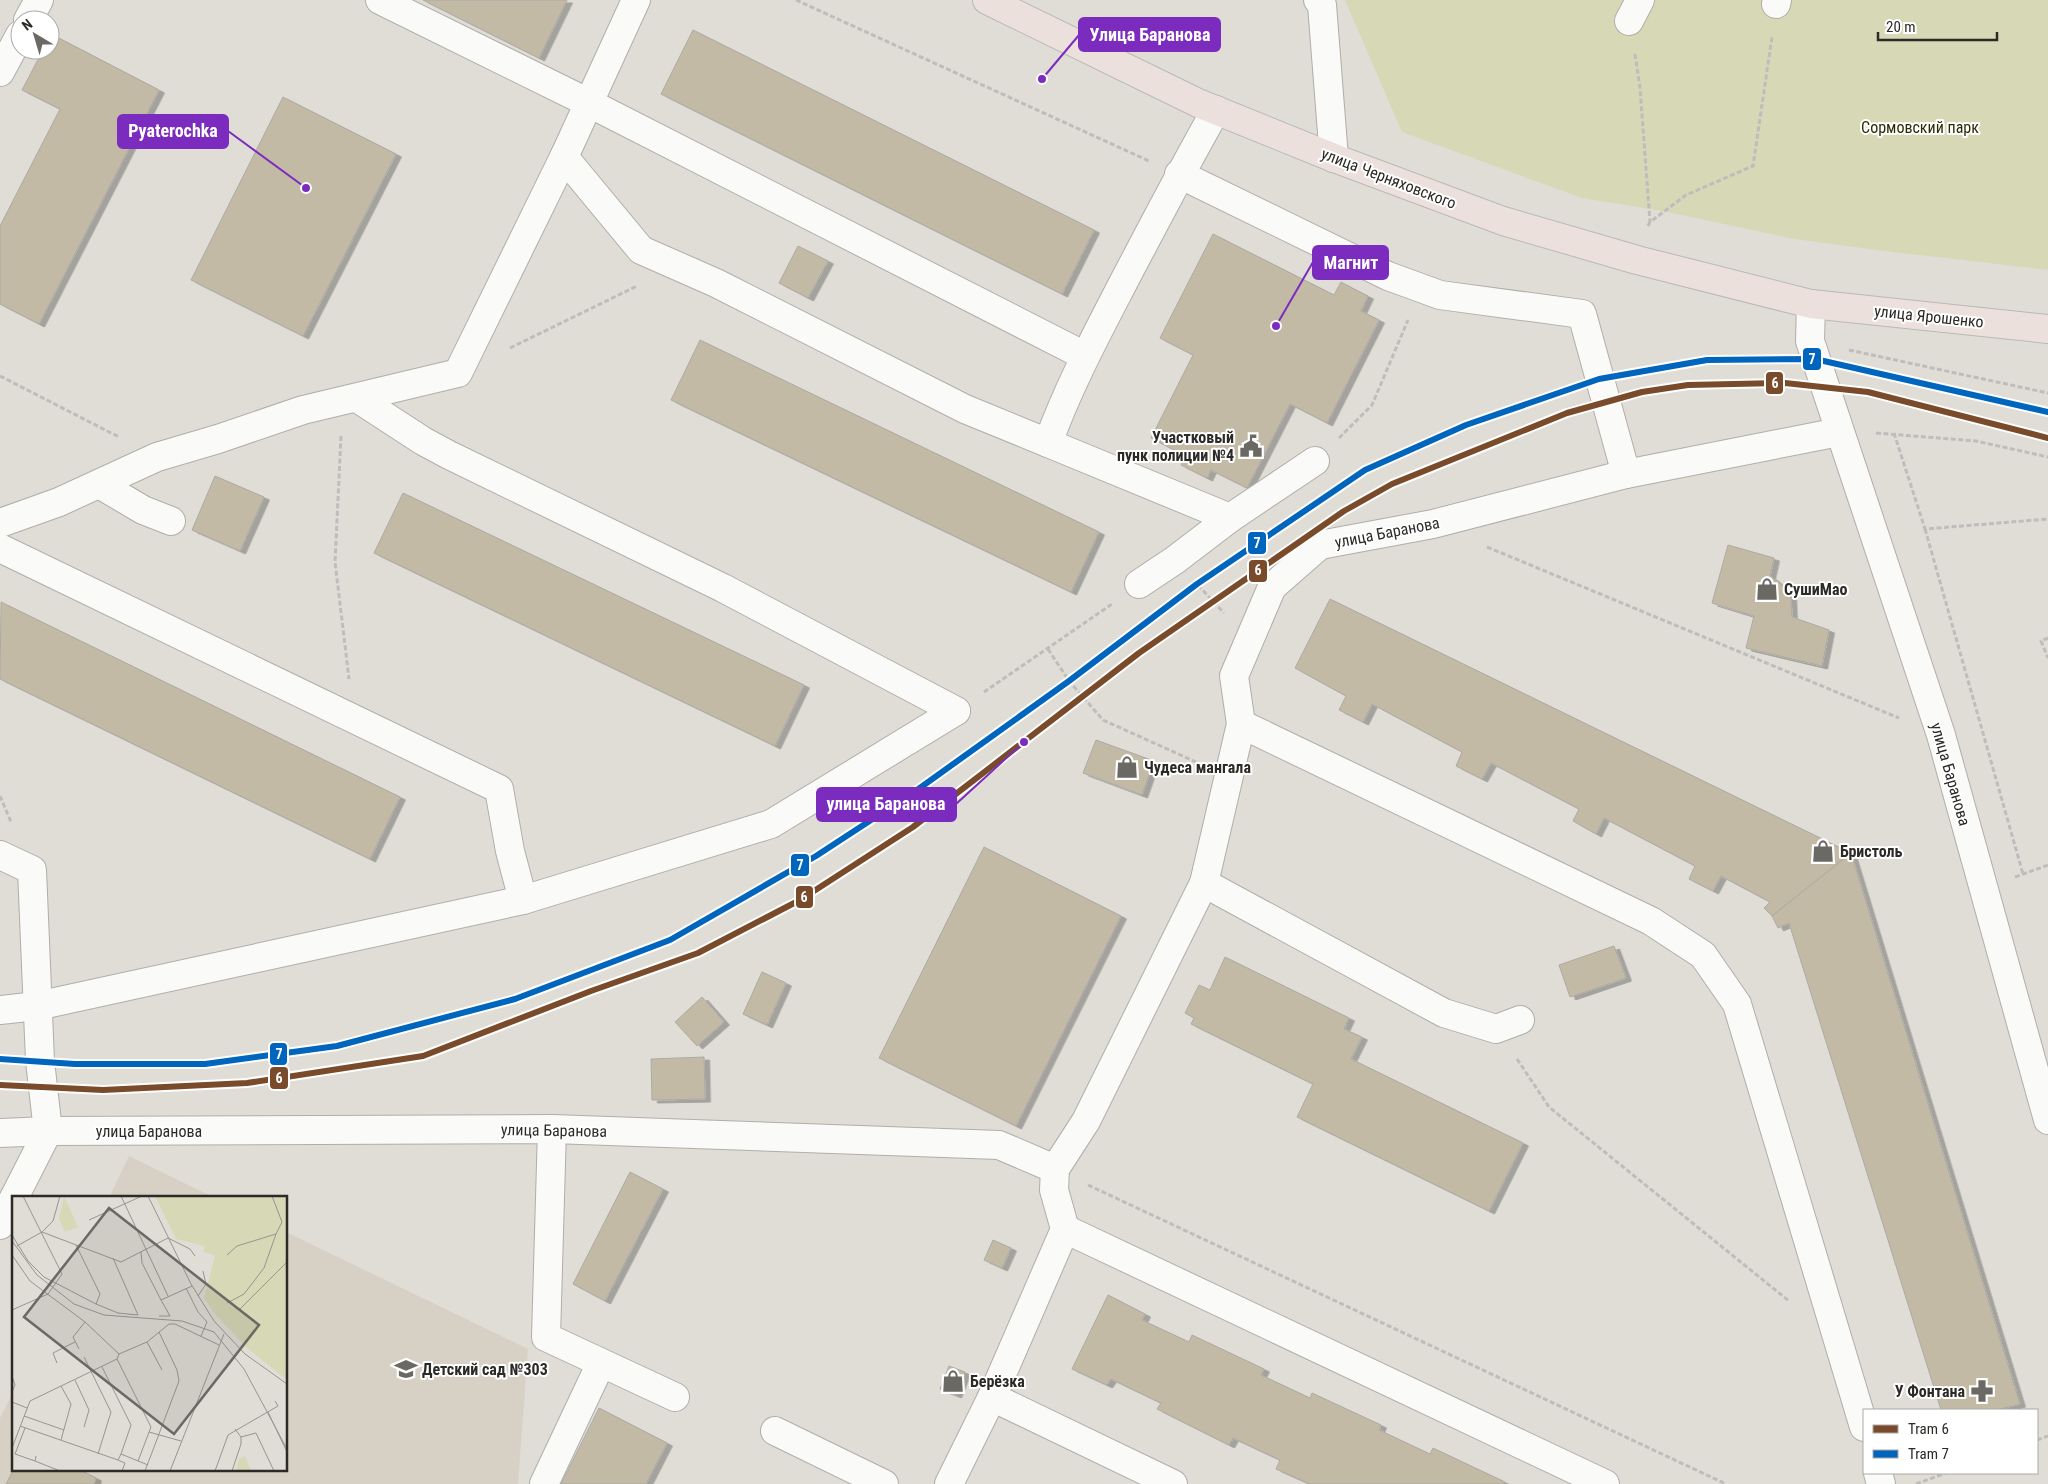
<svg xmlns="http://www.w3.org/2000/svg" width="2048" height="1484" viewBox="0 0 2048 1484" font-family="'Roboto Condensed',sans-serif">
<style>
.built{fill:#d7d1c5}
.green{fill:#d6d8b6}
.building{fill:#c3baa6;stroke:#acaaa5;filter:url(#shadow)}
.lines{fill:none;stroke-linecap:round;stroke-linejoin:round}
.minor-casing{stroke:#b0aea9;stroke-width:30}
.major-casing{stroke:#bab9b5;stroke-width:30}
.path{stroke:#bfbdbc;stroke-width:3;stroke-dasharray:5 2.5;stroke-linecap:butt}
.minor{stroke:#fafaf9;stroke-width:28}
.major{stroke:#ebe0dc;stroke-width:28}
.tram-1-casing{stroke:#fff;stroke-width:10}
.tram-2-casing{stroke:#fff;stroke-width:10}
.tram-1{stroke:#7a4b2a;stroke-width:6}
.tram-2{stroke:#0065bd;stroke-width:6}
.labels{text-anchor:middle;stroke-width:4;stroke-linejoin:round;paint-order:stroke}
.park-label{font-size:16px;fill:#2a2c03;stroke:#fff}
.street-label{font-size:16px;fill:#2c2a26;stroke:#fff}
.poi-label{font-size:16px;font-weight:bold;fill:#2c2a26;stroke:#fff;text-anchor:start}
.inset-road{fill:none;stroke:#989590;stroke-width:1}
.view{fill:#6b6964;fill-opacity:0.15;stroke:#6b6964;stroke-width:2.5}
.inset-edge{fill:none;stroke:#2c2a26;stroke-width:2.5}
.leader{fill:none;stroke:#7b2cbf;stroke-width:2}
.callout-dot{fill:#7b2cbf;stroke:#fff;stroke-width:2}
.callout{fill:#7b2cbf;stroke:#7b2cbf;stroke-width:2}
.callout-label{font-size:18px;text-anchor:middle;font-weight:bold;fill:#fff}
.line-badge{stroke:#fff;stroke-width:2}
.badge-label{font-size:14px;text-anchor:middle;font-weight:bold;fill:#fff}
</style>
<defs>
<filter id="shadow"><feDropShadow dx="5.5" dy="3" stdDeviation="0" flood-color="#0004"/></filter>
</defs>
<rect width="100%" height="100%" fill="#e0ddd6"/>
<g class="built">
<polygon points="129,1156 215,1198 109,1198"/>
<polygon points="286,1232 528,1349 518,1484 0,1484 0,1418 14,1390 14,1470 286,1470"/>
</g>
<polygon class="green" points="1345,0 2048,0 2048,270 1885,251 1794,239 1668,212 1582,198 1402,132"/>
<g class="building">
<polygon points="423,0 567,0 539,58"/>
<polygon points="693,30 1094,230 1062,294 661,94"/>
<polygon points="51,34 159,90 39,324 0,304 0,226 60,109 22,90 43,50 50,50"/>
<polygon points="283,97 396,154 303,336 191,280"/>
<polygon points="1213,234 1334,295 1341,282 1354,289 1368,296 1361,311 1379,320 1327,423 1290,404 1247,488 1211,470 1207,478 1181,465 1186,456 1151,438 1193,355 1160,338"/>
<polygon points="798,246 828,261 808,298 779,283"/>
<polygon points="700,340 1099,532 1071,592 671,400"/>
<polygon points="215,476 264,497 240,551 192,530"/>
<polygon points="403,493 804,685 775,746 374,553"/>
<polygon points="1728,545 1774,558 1770,576 1785,588 1791,597 1792,617 1829,630 1822,666 1746,648 1754,616 1712,603"/>
<polygon points="1330,599 1851,853 1772,916 1764,908 1770,902 1721,876 1713,891 1689,879 1695,866 1604,818 1596,834 1573,821 1579,809 1491,763 1482,779 1456,766 1462,752 1372,704 1363,722 1339,710 1346,696 1295,668"/>
<polygon points="1,602 400,797 370,859 0,679"/>
<polygon points="1096,740 1154,761 1142,795 1083,773"/>
<polygon points="984,847 1121,916 1016,1126 879,1058"/>
<polygon points="1851,853 2020,1404 1997,1410 1941,1410 1789,923 1778,928 1772,916"/>
<polygon points="1614,946 1626,978 1570,997 1559,965"/>
<polygon points="1225,957 1349,1018 1344,1029 1362,1037 1351,1059 1523,1143 1489,1211 1297,1117 1313,1084 1191,1024 1194,1018 1185,1013 1199,985 1210,990"/>
<polygon points="762,972 786,983 767,1025 743,1014"/>
<polygon points="702,997 724,1022 697,1046 675,1022"/>
<polygon points="704,1057 705,1099 652,1100 651,1059"/>
<polygon points="630,1172 663,1189 605,1301 573,1284"/>
<polygon points="993,1240 1011,1248 1002,1268 984,1260"/>
<polygon points="1108,1295 1145,1314 1142,1320 1189,1342 1192,1335 1264,1369 1261,1375 1310,1398 1312,1393 1381,1425 1379,1430 1430,1454 1433,1448 1505,1482 1504,1484 1310,1484 1276,1469 1280,1460 1233,1438 1229,1445 1157,1409 1161,1403 1111,1379 1107,1385 1072,1369"/>
<polygon points="949,1366 965,1372 956,1395 940,1389"/>
<polygon points="599,1408 667,1443 646,1484 561,1484"/>
<polygon points="14,1469 80,1470 96,1478 94,1484 6,1484"/>
</g>
<g class="lines">
<defs>
<g id="minor">
<polyline points="380,0 589,103 1085,356"/>
<polyline points="1318,0 1322,5 1334,158"/>
<polyline points="1776,4 1777,0"/>
<polyline points="28,20 39,0"/>
<polyline points="1629,21 1640,0"/>
<polyline points="0,72 20,35"/>
<polyline points="564,157 641,250 716,283 965,409 1048,443"/>
<polyline points="1179,174 1388,276 1440,295 1582,314 1626,474"/>
<polyline points="1811,304 1810,341 1941,735 2048,1120"/>
<polyline points="357,398 423,441 449,455 723,588 956,711"/>
<polyline points="99,484 143,510 171,521"/>
<polyline points="1230,518 1315,461"/>
<polyline points="0,523 59,502 157,457 218,439 303,410 458,373 564,157 636,0"/>
<polyline points="0,548 499,789 510,851 523,900"/>
<path d="M1139,584L1175,560L1230,518L1048,443C1068,388 1095,337 1122,285C1153,226 1183,168 1216,110"/>
<polyline points="1241,724 1651,921 1703,955 1737,1004 1864,1427"/>
<polyline points="0,855 32,870 40,1061 48,1131 14,1198"/>
<polyline points="1204,883 1444,1013 1496,1029 1520,1020"/>
<polyline points="0,1010 37,1006 523,900 771,824 956,711"/>
<polyline points="552,1129 546,1337 675,1397"/>
<polyline points="0,1133 48,1131 552,1129 999,1145 1055,1169"/>
<polyline points="0,1225 14,1198"/>
<polyline points="1065,1229 1054,1190 1055,1169 1086,1121 1204,883 1241,724 1234,676 1272,587 1320,545 1433,524 1626,474 1839,432"/>
<polyline points="1065,1229 1605,1484"/>
<polyline points="992,1397 1173,1484"/>
<polyline points="775,1431 884,1484"/>
<polyline points="1878,1473 1881,1484"/>
<polyline points="544,1484 601,1363"/>
<polyline points="949,1484 992,1397 1065,1229"/>
</g>
<polyline id="major" points="987,0 1198,103 1334,158 1503,221 1637,260 1811,304 2048,329"/>
</defs>
<use href="#minor" class="minor-casing"/>
<use href="#major" class="major-casing"/>
<g class="path">
<polyline points="796,0 1149,161"/>
<polyline points="1635,54 1640,88 1650,222"/>
<polyline points="1648,226 1650,222 1686,195 1753,166 1772,37"/>
<polyline points="510,348 637,286"/>
<polyline points="1849,350 2048,393"/>
<polyline points="0,376 119,437"/>
<polyline points="1876,433 1976,441 2048,457"/>
<polyline points="1894,433 1925,529 2048,519"/>
<polyline points="341,436 335,562 349,679"/>
<polyline points="1339,438 1372,405 1408,320"/>
<polyline points="1925,529 2023,874"/>
<polyline points="1487,547 1899,718"/>
<polyline points="1198,585 1224,613"/>
<polyline points="2048,638 2041,641 2048,658"/>
<polyline points="1048,649 1069,681 1103,720 1196,762"/>
<polyline points="984,692 1112,604"/>
<polyline points="0,796 11,822"/>
<polyline points="2015,877 2048,865"/>
<polyline points="1517,1059 1549,1107 1789,1301"/>
<polyline points="1088,1185 1726,1484"/>
<polyline points="2037,1440 2048,1436"/>
<polyline points="1916,1484 1946,1473"/>
</g>
<use href="#minor" class="minor"/>
<use href="#major" class="major"/>
<defs>
<polyline id="tram-1" points="0,1085 103,1090 247,1083 423,1056 591,991 698,953 800,900 913,827 1139,653 1344,511 1392,484 1567,413 1642,392 1688,385 1785,383 1868,392 2048,438"/>
<polyline id="tram-2" points="0,1059 75,1064 205,1064 337,1046 515,999 670,940 816,856 917,790 1069,681 1197,584 1365,470 1466,425 1599,379 1707,360 1815,359 2048,412"/>
</defs>
<use href="#tram-1" class="tram-1-casing"/>
<use href="#tram-2" class="tram-2-casing"/>
<use href="#tram-1" class="tram-1"/>
<use href="#tram-2" class="tram-2"/>
</g>
<defs>
<symbol id="civic-bare" viewBox="-9 -9 18 18"><path d="M-.6-6.5H3V-4.5H.6V-3L4-1V1h2V6H-6V1h2V-1L-.6-3ZM-1.2 2.5V6h2.4V2.5Z" fill="#6b6964" stroke="#fff" stroke-width="2.5" paint-order="stroke"/></symbol>
<symbol id="shop-bare" viewBox="-9 -9 18 18"><path d="M-5-2.5h2.3a2.7 3.5 0 0 1 5.4 0H5L5.5 6h-11ZM-1.5-2.5h3a1.5 2.3 0 0 0-3 0Z" fill="#6b6964" stroke="#fff" stroke-width="2.5" paint-order="stroke"/></symbol>
<symbol id="school-bare" viewBox="-9 -9 18 18"><path d="M0-5L7-2L0 1L-7-2ZM-4 1L0 2.5L4 1V4Q0 6-4 4Z" fill="#6b6964" stroke="#fff" stroke-width="2.5" paint-order="stroke"/></symbol>
<symbol id="pharmacy-bare" viewBox="-9 -9 18 18"><path d="M-2-6h4v4h4v4h-4v4h-4v-4h-4v-4h4Z" fill="#6b6964" stroke="#fff" stroke-width="2.5" paint-order="stroke"/></symbol>
</defs>
<g fill-rule="evenodd">
<use href="#civic-bare" x="1235" y="430" width="32" height="32"/>
<use href="#shop-bare" x="1751" y="573" width="32" height="32"/>
<use href="#shop-bare" x="1111" y="751" width="32" height="32"/>
<use href="#shop-bare" x="1807" y="835" width="32" height="32"/>
<use href="#school-bare" x="390" y="1353" width="32" height="32"/>
<use href="#shop-bare" x="937" y="1365" width="32" height="32"/>
<use href="#pharmacy-bare" x="1966" y="1375" width="32" height="32"/>
</g>
<g class="labels">
<g class="park-label">
<text x="1920" y="133">Сормовский парк</text>
</g>
<g class="street-label">
<text transform="translate(1389 178) rotate(21)" y="6">улица Черняховского</text>
<text transform="translate(1929 316) rotate(6)" y="6">улица Ярошенко</text>
<text transform="translate(1387 532) rotate(-11)" y="6">улица Баранова</text>
<text transform="translate(1951 774) rotate(74)" y="6">улица Баранова</text>
<text transform="translate(554 1130) rotate(1)" y="6">улица Баранова</text>
<text x="149" y="1137">улица Баранова</text>
</g>
<g class="poi-label">
<text x="1234" y="443" text-anchor="end">Участковый<tspan x="1234" dy="18">пунк полиции №4</tspan></text>
<text x="1784" y="595">СушиМао</text>
<text x="1144" y="773">Чудеса мангала</text>
<text x="1840" y="857">Бристоль</text>
<text x="422" y="1375">Детский сад №303</text>
<text x="970" y="1387">Берёзка</text>
<text x="1965" y="1397" text-anchor="end">У Фонтана</text>
</g>
</g>
<g transform="translate(12 1196)">
<rect width="275" height="275" fill="#e0ddd6"/>
<path d="M52,0L66,31L53,36L47,23ZM143,0H275V184L234,151L202,117L192,102L203,60L192,56V50L164,43ZM233,260L239,275H224L227,263Z" fill="#d6d8b6"/>
<path class="inset-road" d="M109,0L156,100M136,0L179,88L202,125L233,158L275,188M77,24L130,0M30,36L109,66L156,42L178,53L183,60M0,39L16,65L32,81L84,108L106,117L126,119M0,45L25,79L62,108L92,119L170,125L202,136L232,173L275,253M64,49L88,98L84,108M5,50L30,36L41,25L48,0M129,56L130,67L149,104M0,59L18,85L73,126L107,158M215,59L225,50L264,38L270,26L260,0M101,62L126,119M174,92L186,116L195,126L189,140M186,100L194,88L191,75M215,107L232,98L252,72L264,38M0,114L36,98L50,78L11,0M227,114L275,66M147,120H158L149,104L180,90M135,146L150,174M67,153L61,141L73,126M72,161L99,216L86,258M105,163L139,231L126,265M45,167L41,157L63,146M90,171L119,229L109,258M0,180L3,189L0,196M63,184L77,214L72,231M0,206L15,212M256,216L275,256M12,220L52,234M8,230L106,264L109,258L136,269M13,232L3,258L23,265L24,260M137,236L169,245M229,241L244,237L262,275M49,244L59,208L49,190M0,252L18,205L105,163L107,158L135,146L157,128H163L207,149M106,264L113,267L110,275M23,265L48,275M133,275L167,185L165,174L147,136M158,275L212,138M203,275L216,239L266,210L263,205M220,275L229,248V241L223,233"/>
<path class="view" d="M97,12L247,129L162,238L12,121Z"/>
<rect width="275" height="275" class="inset-edge"/>
</g>
<path class="leader" d="M1042 79L1079 35M306 188L228 131M1276 326L1313 262M1024 742L956 804"/>
<g class="callout-dot">
<circle cx="1042" cy="79" r="5"/>
<circle cx="306" cy="188" r="5"/>
<circle cx="1276" cy="326" r="5"/>
<circle cx="1024" cy="742" r="5"/>
</g>
<g class="callout">
<rect x="1079" y="18" width="141" height="33" rx="5"/>
<rect x="118" y="115" width="110" height="33" rx="5"/>
<rect x="1313" y="246" width="75" height="33" rx="5"/>
<rect x="817" y="788" width="139" height="33" rx="5"/>
</g>
<g class="callout-label">
<text x="1150" y="41">Улица Баранова</text>
<text x="173" y="137">Pyaterochka</text>
<text x="1351" y="269">Магнит</text>
<text x="886" y="810">улица Баранова</text>
</g>
<g class="line-badge">
<rect x="1802" y="347" width="20" height="24" rx="5" fill="#0065bd"/>
<rect x="1765" y="371" width="19" height="24" rx="5" fill="#7a4b2a"/>
<rect x="1247" y="531" width="20" height="24" rx="5" fill="#0065bd"/>
<rect x="1248" y="559" width="20" height="24" rx="5" fill="#7a4b2a"/>
<rect x="790" y="853" width="20" height="24" rx="5" fill="#0065bd"/>
<rect x="795" y="885" width="19" height="24" rx="5" fill="#7a4b2a"/>
<rect x="269" y="1042" width="19" height="24" rx="5" fill="#0065bd"/>
<rect x="269" y="1066" width="20" height="24" rx="5" fill="#7a4b2a"/>
</g>
<g class="badge-label">
<text x="1812" y="364">7</text>
<text x="1775" y="388">6</text>
<text x="1257" y="548">7</text>
<text x="1258" y="575">6</text>
<text x="800" y="870">7</text>
<text x="804" y="902">6</text>
<text x="279" y="1059">7</text>
<text x="279" y="1083">6</text>
</g>
<rect x="1863" y="1409" width="175" height="65" fill="#ffffff" stroke="#abaaa8"/>
<rect x="1873" y="1425" width="25" height="8" fill="#7a4b2a" stroke="#abaaa8"/>
<text x="1908" y="1434" font-size="15" fill="#2c2a26">Tram 6</text>
<rect x="1873" y="1450" width="25" height="8" fill="#0065bd" stroke="#abaaa8"/>
<text x="1908" y="1459" font-size="15" fill="#2c2a26">Tram 7</text>
<g transform="translate(35 35) rotate(322)"><circle r="24" fill="#ffffff" stroke="#abaaa8"/>
<path d="M0-4L9 19L0 12L-9 19Z" fill="#6b6964"/>
<text y="-8" font-size="14" font-weight="bold" text-anchor="middle" fill="#2c2a26">N</text>
</g>
<path d="M1878 32v8h119v-8" fill="none" stroke="#2c2a26" stroke-width="2.5"/>
<text x="1886" y="32" font-size="15" fill="#2c2a26" stroke="#ffffff" stroke-width="4" paint-order="stroke">20 m</text>
</svg>
